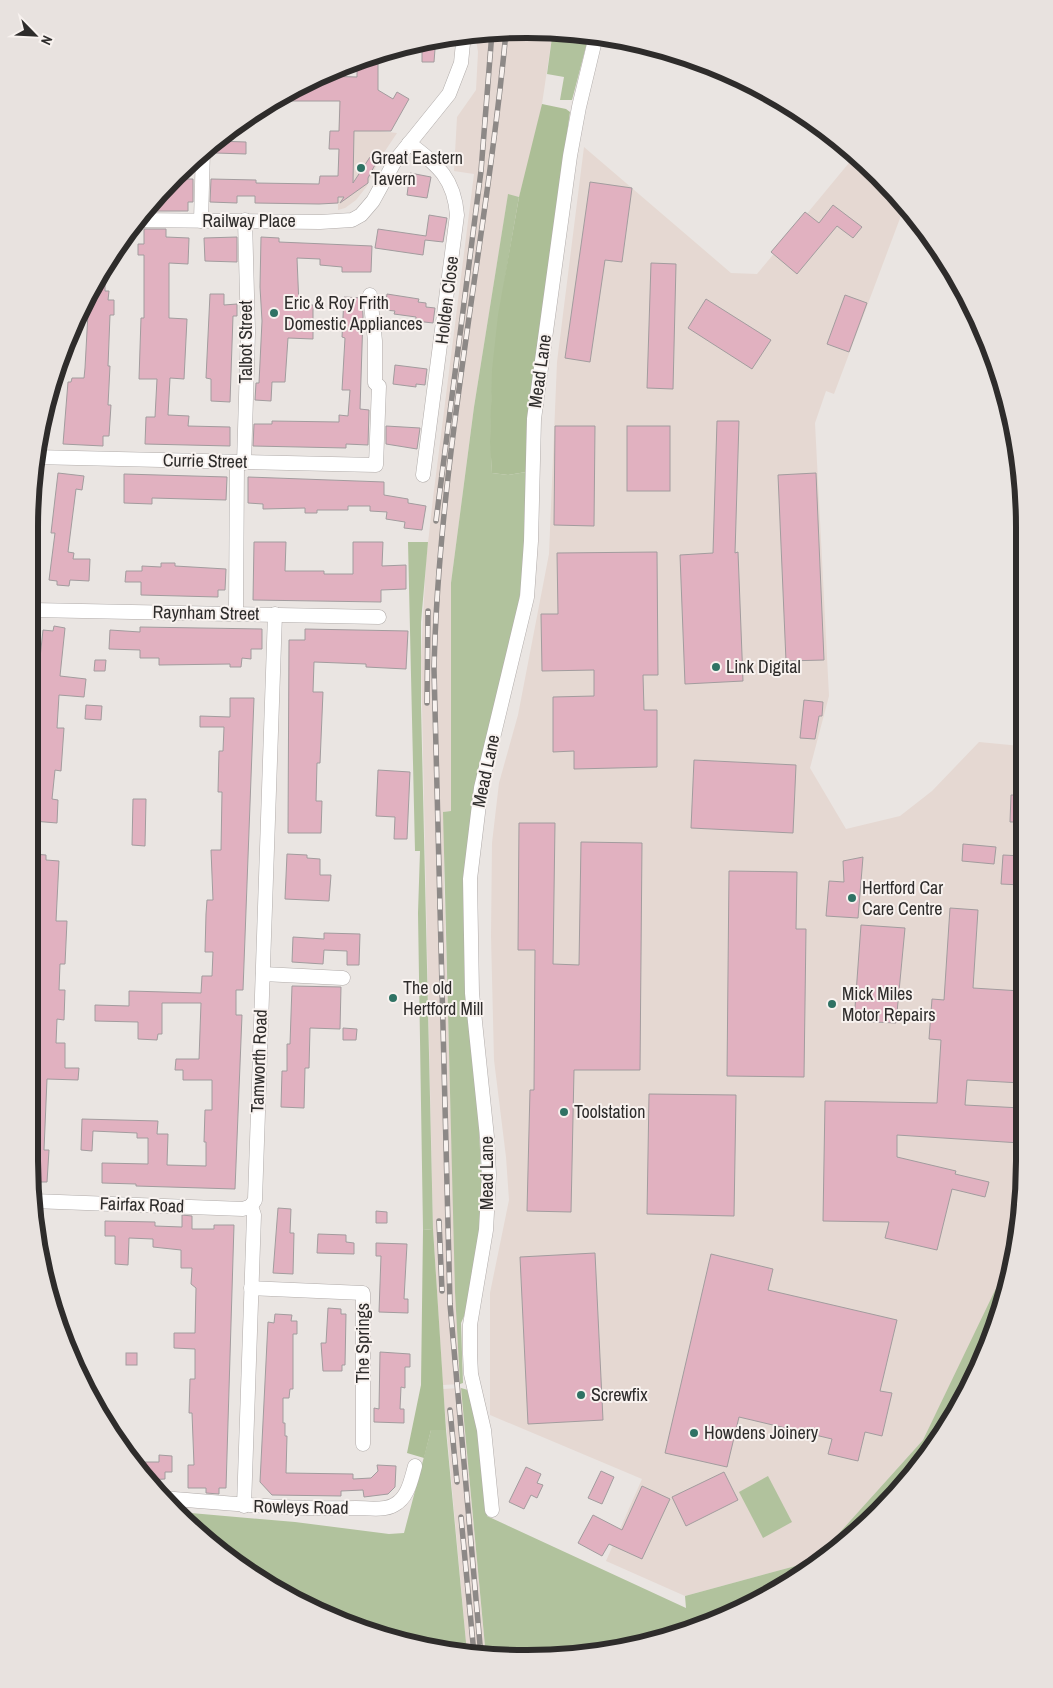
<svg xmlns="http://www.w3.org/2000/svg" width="1053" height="1688" viewBox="0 0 1053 1688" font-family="'Archivo Narrow',sans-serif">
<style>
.built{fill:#e5d8d2}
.green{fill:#b1c29d}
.forest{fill:#acbe96}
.building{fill:#e1b1c0;stroke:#a29c9e}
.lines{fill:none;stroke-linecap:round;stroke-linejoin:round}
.street-casing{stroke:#b1acaa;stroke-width:15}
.street{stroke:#fff;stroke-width:14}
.rail-casing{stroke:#8d8987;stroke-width:5.5}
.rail{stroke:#f8f2ef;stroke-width:4;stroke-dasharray:11;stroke-linecap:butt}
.poi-dot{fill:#2f7264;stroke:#f8f2ef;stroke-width:2}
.labels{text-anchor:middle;stroke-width:4;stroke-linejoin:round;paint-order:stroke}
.poi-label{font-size:18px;fill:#2e2c2b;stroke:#f8f2ef;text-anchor:start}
.street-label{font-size:18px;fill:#2e2c2b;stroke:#f8f2ef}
.rim{fill:none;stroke:#2e2c2b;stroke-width:6}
</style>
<rect width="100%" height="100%" fill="#eae5e2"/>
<g class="built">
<polygon points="553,30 542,104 531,153 519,197 508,195 474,407 451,583 451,811 444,812 444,883 457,1327 460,1384 443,1385 433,1229 421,657 426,561 433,498 474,174 454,171 457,117 476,90 478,52 475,33"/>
<polygon points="339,94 371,130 397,133 379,160 367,186 356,200 345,208 338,210"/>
<polygon points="584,147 731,273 757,274 853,158 903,202 905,205 834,394 826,391 815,423 829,696 810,768 846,829 900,816 932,791 979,742 1022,746 1020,1226 1012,1258 923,1440 814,1561 685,1596 606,1561 642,1479 490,1415 490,1293 509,1200 506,1157 494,1060 491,936 492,843 499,783 518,715 549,554 557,362"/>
<polygon points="461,1388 473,1520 486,1657 467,1653 443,1389"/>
</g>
<g class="green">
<polygon points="553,30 589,35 572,100 560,100 564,77 547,74"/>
<path d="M508,194L519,197C503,289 486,379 492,473L508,475L526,472C526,509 528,546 522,582C508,676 475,766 466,860L482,1191L480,1227L465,1314L461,1323L463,1383L460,1384L455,1292L443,812L451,811V583L474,407Z"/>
<polygon points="408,542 428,542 421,622 421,705 433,1229 423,1230 418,913 420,851 415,851"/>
<polygon points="1012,1255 986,1352 921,1465 855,1536 803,1576 746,1608 656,1642 591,1655 486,1657 461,1388 468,1390 479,1424 487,1516 686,1608 685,1596 814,1561 923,1440"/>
<polygon points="431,1430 446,1430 467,1653 366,1633 278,1593 224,1557 191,1528 191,1513 295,1522 389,1534 404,1533"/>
<polygon points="768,1476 792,1522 763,1538 739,1492"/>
</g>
<g class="forest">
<polygon points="542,104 566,109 570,112 534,374 526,472 508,475 492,473 490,442 492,370 498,315 519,197"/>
<polygon points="433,1229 446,1430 431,1430 424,1458 407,1453 421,1385 423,1230"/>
</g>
<g class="building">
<polygon points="422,49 435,49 434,62 422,62"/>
<polygon points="357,64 378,64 378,90 393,99 397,92 409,99 391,131 354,131 353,183 370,157 377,161 368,178 368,183 340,203 344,197 338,197 338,203 319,204 255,203 255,196 237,196 237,203 210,202 211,179 256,180 256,183 319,184 320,176 338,176 339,149 329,149 330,131 339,131 340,101 270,101 321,76 357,77"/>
<polygon points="217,141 246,142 246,154 216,153"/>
<polygon points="188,164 187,179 193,179 193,202 188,202 188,211 144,211"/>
<polygon points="410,173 431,177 427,198 407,195"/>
<polygon points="590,182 632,188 622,262 605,260 590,362 565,358"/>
<polygon points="833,205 862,227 853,238 837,226 797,274 771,252 805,212 819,223"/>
<polygon points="429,215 447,218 443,242 425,240 423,255 375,248 378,229 426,236"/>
<polygon points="144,229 166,229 166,237 189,238 188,264 169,263 169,318 187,319 184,379 170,378 168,415 189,416 188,426 230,427 230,446 145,444 146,417 155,417 157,379 139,379 141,318 144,318 144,255 138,255 138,244 144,244"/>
<polygon points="237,237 237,262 205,261 204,238"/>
<polygon points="261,237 279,238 279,242 372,246 371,272 342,272 342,267 320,265 320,259 297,258 299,306 313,305 313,339 288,338 285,382 272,382 271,401 255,400 256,383 259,383 262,321 260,287"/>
<polygon points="651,263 676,264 673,389 647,388"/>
<polygon points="105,270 105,291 109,291 108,300 114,300 114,315 110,315 108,366 110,366 108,405 111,405 109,436 103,436 103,446 63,444 68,382 71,382 72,378 84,378 85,368 88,313 80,312"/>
<polygon points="210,294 224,294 224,305 237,304 237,316 233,316 230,402 211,401 211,379 206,378"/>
<polygon points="387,294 419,299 418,302 426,303 426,307 435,308 433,323 416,321 416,317 394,314 395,311 385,310"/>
<polygon points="845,295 867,303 849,352 827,344"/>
<polygon points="344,297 362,298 363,316 360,409 369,410 368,445 346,444 346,448 253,446 254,424 272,424 272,421 339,422 339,415 348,416 350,390 342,390 345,338 342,337"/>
<polygon points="706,299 771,340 752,369 688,328"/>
<polygon points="395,365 427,369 425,385 416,384 416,387 393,384"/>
<polygon points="717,421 739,421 735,553 738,552 743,681 685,684 680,555 713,553"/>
<polygon points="386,426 420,428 417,449 386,444"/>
<polygon points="555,426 595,426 594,526 554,525"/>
<rect x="627" y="426" width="43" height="65"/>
<polygon points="58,473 84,476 82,490 76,489 68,552 74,553 73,559 90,559 89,581 70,580 69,586 57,585 57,581 49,580 55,533 51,533"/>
<polygon points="816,473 824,660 786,661 778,475"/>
<polygon points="124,474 227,477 226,500 152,498 152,504 124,503"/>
<polygon points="248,477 384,482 384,495 408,499 408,503 426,506 422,530 404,528 405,522 386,519 387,512 370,511 370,506 348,506 348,510 317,510 317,513 305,513 305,508 263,509 263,504 248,503"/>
<polygon points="254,542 286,542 285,571 324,571 324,574 353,574 353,542 383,542 382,566 406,565 406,589 381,590 381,602 253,600"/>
<polygon points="657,552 658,675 643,675 644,710 657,710 657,767 574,769 574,751 553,752 553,697 594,696 594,670 542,671 541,614 558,614 557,553"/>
<polygon points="161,563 175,563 175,566 226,569 225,590 218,590 218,597 141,595 141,582 125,582 126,571 142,571 142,566 161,567"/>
<polygon points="54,626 65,628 60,676 86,679 84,697 59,695 57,728 64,728 61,771 55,770 52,799 58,800 57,823 33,821 35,704 43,630 53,631"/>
<polygon points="140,627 262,629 262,649 251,649 251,659 242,658 241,667 230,667 230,664 159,665 159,658 140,658 140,650 109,649 110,630 140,632"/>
<polygon points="305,629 408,631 406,669 366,667 366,664 314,662 313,692 323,692 320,763 317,763 316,801 322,801 321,833 288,833 289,640 305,640"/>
<polygon points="95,660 106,660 105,671 94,671"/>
<polygon points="230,698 254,698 243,990 236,990 236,1015 242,1015 235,1189 136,1186 136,1184 102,1183 102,1163 148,1164 148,1138 137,1138 137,1133 93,1131 92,1151 81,1150 82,1119 158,1121 157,1134 168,1134 167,1165 206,1166 206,1142 204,1142 205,1110 212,1110 212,1080 183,1080 183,1070 175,1070 176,1059 199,1059 201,1003 162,1003 162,1034 158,1034 157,1040 138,1039 138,1022 95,1021 95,1005 129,1006 129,991 201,993 202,976 212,976 213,952 205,952 206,914 207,900 213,900 211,850 221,850 222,792 218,792 219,751 223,751 224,727 200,727 200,716 230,717"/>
<polygon points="804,700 823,702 822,716 819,716 815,739 800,738"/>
<polygon points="86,705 102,706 101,720 85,719"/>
<polygon points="694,760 796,765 793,833 691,828"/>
<polygon points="378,770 410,772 407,839 394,839 395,817 376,816"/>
<polygon points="1011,795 1022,795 1022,822 1010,822"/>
<polygon points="133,799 146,799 145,846 132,845"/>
<polygon points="519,823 555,823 553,964 579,965 581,842 642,843 640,1070 574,1070 571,1212 527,1211 530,1090 534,1090 535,950 518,950"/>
<polygon points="963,844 996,847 994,864 962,861"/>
<polygon points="33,854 46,855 46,860 59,861 56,921 67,921 65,964 60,964 59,990 65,990 64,1020 57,1019 56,1043 65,1043 65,1068 79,1068 78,1080 47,1079 44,1150 49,1150 47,1182 33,1182"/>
<polygon points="287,854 307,855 307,858 320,859 320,875 331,875 329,901 285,899"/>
<polygon points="1003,855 1022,856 1021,885 1001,884"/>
<polygon points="863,857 858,918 826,916 829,881 844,882 843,861"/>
<polygon points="729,871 797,872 796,929 806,929 804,1077 727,1076"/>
<polygon points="950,908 978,910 973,988 1021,991 1021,1083 967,1080 965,1105 1021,1108 1020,1143 897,1135 897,1157 956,1171 955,1174 989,1182 985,1197 952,1189 937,1250 885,1238 889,1222 823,1221 825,1101 937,1103 941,1040 929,1039 932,999 944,1000"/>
<polygon points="861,925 905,928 896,1023 854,1021"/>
<polygon points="324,933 360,934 359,965 347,965 347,951 324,950 323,964 292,962 293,937 324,939"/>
<polygon points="292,986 341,987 340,1029 310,1028 309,1068 305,1068 304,1108 281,1107 282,1071 287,1071 287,1044 290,1044"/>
<polygon points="343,1028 357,1029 356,1040 343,1040"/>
<polygon points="649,1094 736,1095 734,1216 647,1214"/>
<polygon points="278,1208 291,1209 290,1233 294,1233 293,1274 273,1273"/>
<polygon points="376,1211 387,1212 387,1223 376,1223"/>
<polygon points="182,1215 192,1216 192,1229 214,1229 214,1225 234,1225 226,1488 219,1488 219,1494 206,1493 206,1488 188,1488 188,1465 194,1465 192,1413 189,1413 190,1379 195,1379 195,1349 174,1348 174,1333 195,1333 196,1288 191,1284 192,1268 181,1268 181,1250 153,1247 153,1239 129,1238 128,1265 115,1264 115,1236 105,1236 105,1221 155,1222 155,1226 182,1227"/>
<polygon points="318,1234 346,1235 346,1242 354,1243 354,1254 317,1253"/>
<polygon points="376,1243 407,1244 404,1299 408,1299 408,1313 379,1312 381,1256 376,1256"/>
<polygon points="595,1253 603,1420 528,1424 520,1257"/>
<polygon points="711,1254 773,1269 768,1290 897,1320 880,1391 892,1393 882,1436 865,1432 858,1461 828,1454 832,1439 739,1417 727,1467 665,1453"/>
<polygon points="328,1308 341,1309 341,1314 346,1314 345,1365 342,1365 342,1371 323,1371 321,1343 326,1343"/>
<polygon points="275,1314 292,1315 291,1321 297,1321 297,1334 293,1334 293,1389 290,1389 289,1398 283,1398 283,1423 285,1423 285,1436 287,1436 286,1473 353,1474 353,1479 371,1478 378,1471 377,1465 396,1466 395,1487 388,1494 364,1497 363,1490 341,1491 341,1496 272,1495 260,1482 268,1322 274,1323"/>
<polygon points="380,1352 410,1354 410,1367 405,1367 405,1388 401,1387 400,1409 404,1409 404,1423 374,1422 374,1408 379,1409"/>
<rect x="126" y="1353" width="11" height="12"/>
<polygon points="159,1455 172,1456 172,1472 165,1472 165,1479 147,1480 132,1462 159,1462"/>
<polygon points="526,1467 541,1474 537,1483 543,1485 537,1498 531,1495 524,1509 509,1502"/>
<polygon points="601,1471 614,1477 602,1504 588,1498"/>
<polygon points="724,1472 738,1500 686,1526 672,1497"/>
<polygon points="642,1486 670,1499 642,1559 609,1544 602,1556 578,1543 593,1515 622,1530"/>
</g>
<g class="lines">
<defs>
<g id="street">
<path d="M409,143C437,165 454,177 457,215L423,475"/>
<polyline points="135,220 320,222 352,220 361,215 373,201 395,161 449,94 461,63 464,33"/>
<polyline points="201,221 203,149"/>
<polyline points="34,457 376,465 379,386 375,383 375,341 370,295"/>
<polyline points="244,463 248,332 245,220"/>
<polyline points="33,610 379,617"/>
<polyline points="236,614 237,462"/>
<polyline points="263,974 343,978"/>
<polyline points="33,1201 243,1209 251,1206"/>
<polyline points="251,1288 363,1293 363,1444"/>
<path d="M162,1498C227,1503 291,1510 356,1508C367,1508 384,1511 394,1505C408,1498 411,1480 415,1466"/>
<polyline points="244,1506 254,1215 251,1206 255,1200 275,614"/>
<polyline points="492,1510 484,1430 471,1374 470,1354 470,1325 486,1230 489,1175 487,1137 472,993 470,879 481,788 527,597 531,541 534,419 570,156 579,107 596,36"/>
</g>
</defs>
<use href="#street" class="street-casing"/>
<use href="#street" class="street"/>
<defs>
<g id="rail">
<polyline points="436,521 481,171 492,32"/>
<polyline points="427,703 428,611"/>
<polyline points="439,1221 442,1291"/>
<polyline points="450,1410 457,1482"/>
<polyline points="461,1517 474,1654"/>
<path d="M481,1656L450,1304L434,669C439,455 486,245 506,32"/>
</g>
</defs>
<use href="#rail" class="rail-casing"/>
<use href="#rail" class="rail"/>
</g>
<g class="poi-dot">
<circle cx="361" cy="168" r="5"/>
<circle cx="274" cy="313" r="5"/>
<circle cx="716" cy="667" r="5"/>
<circle cx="852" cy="898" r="5"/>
<circle cx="393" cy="998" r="5"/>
<circle cx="832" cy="1004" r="5"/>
<circle cx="564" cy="1112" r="5"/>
<circle cx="581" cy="1395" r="5"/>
<circle cx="694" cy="1433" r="5"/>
</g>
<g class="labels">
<g class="poi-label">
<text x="371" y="164">Great Eastern<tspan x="371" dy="21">Tavern</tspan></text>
<text x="284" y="309">Eric &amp; Roy Frith<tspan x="284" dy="21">Domestic Appliances</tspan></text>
<text x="726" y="673">Link Digital</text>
<text x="862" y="894">Hertford Car<tspan x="862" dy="21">Care Centre</tspan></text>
<text x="403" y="994">The old<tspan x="403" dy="21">Hertford Mill</tspan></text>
<text x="842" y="1000">Mick Miles<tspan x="842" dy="21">Motor Repairs</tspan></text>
<text x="574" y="1118">Toolstation</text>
<text x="591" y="1401">Screwfix</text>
<text x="704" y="1439">Howdens Joinery</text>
</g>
<g class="street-label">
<text x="249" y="227">Railway Place</text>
<text transform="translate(447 300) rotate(-83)" y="6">Holden Close</text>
<text transform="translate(246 342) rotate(-90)" y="6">Talbot Street</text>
<text transform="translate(540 371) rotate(-82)" y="6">Mead Lane</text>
<text transform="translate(205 461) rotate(1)" y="6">Currie Street</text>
<text transform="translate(206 613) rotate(1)" y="6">Raynham Street</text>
<text transform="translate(486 771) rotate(-78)" y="6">Mead Lane</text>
<text transform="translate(259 1061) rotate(-88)" y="6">Tamworth Road</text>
<text transform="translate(487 1173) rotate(-90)" y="6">Mead Lane</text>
<text transform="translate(142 1205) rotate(2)" y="6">Fairfax Road</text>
<text transform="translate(363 1343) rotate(-90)" y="6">The Springs</text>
<text transform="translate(301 1507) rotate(1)" y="6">Rowleys Road</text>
</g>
</g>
<path d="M0 0H1053V1688H0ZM527 38H527A489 489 0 0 1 1016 527V1161A489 489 0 0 1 527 1650H527A489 489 0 0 1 38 1161V527A489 489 0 0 1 527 38Z" fill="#e8e2df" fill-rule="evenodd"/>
<path class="rim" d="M527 38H527A489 489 0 0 1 1016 527V1161A489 489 0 0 1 527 1650H527A489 489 0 0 1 38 1161V527A489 489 0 0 1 527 38Z"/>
<g transform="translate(35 35) rotate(114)" stroke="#f8f2ef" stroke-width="4" paint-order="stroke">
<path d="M0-4L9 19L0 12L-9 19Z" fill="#2e2c2b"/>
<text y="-8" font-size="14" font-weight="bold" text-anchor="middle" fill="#2e2c2b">N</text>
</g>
</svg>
